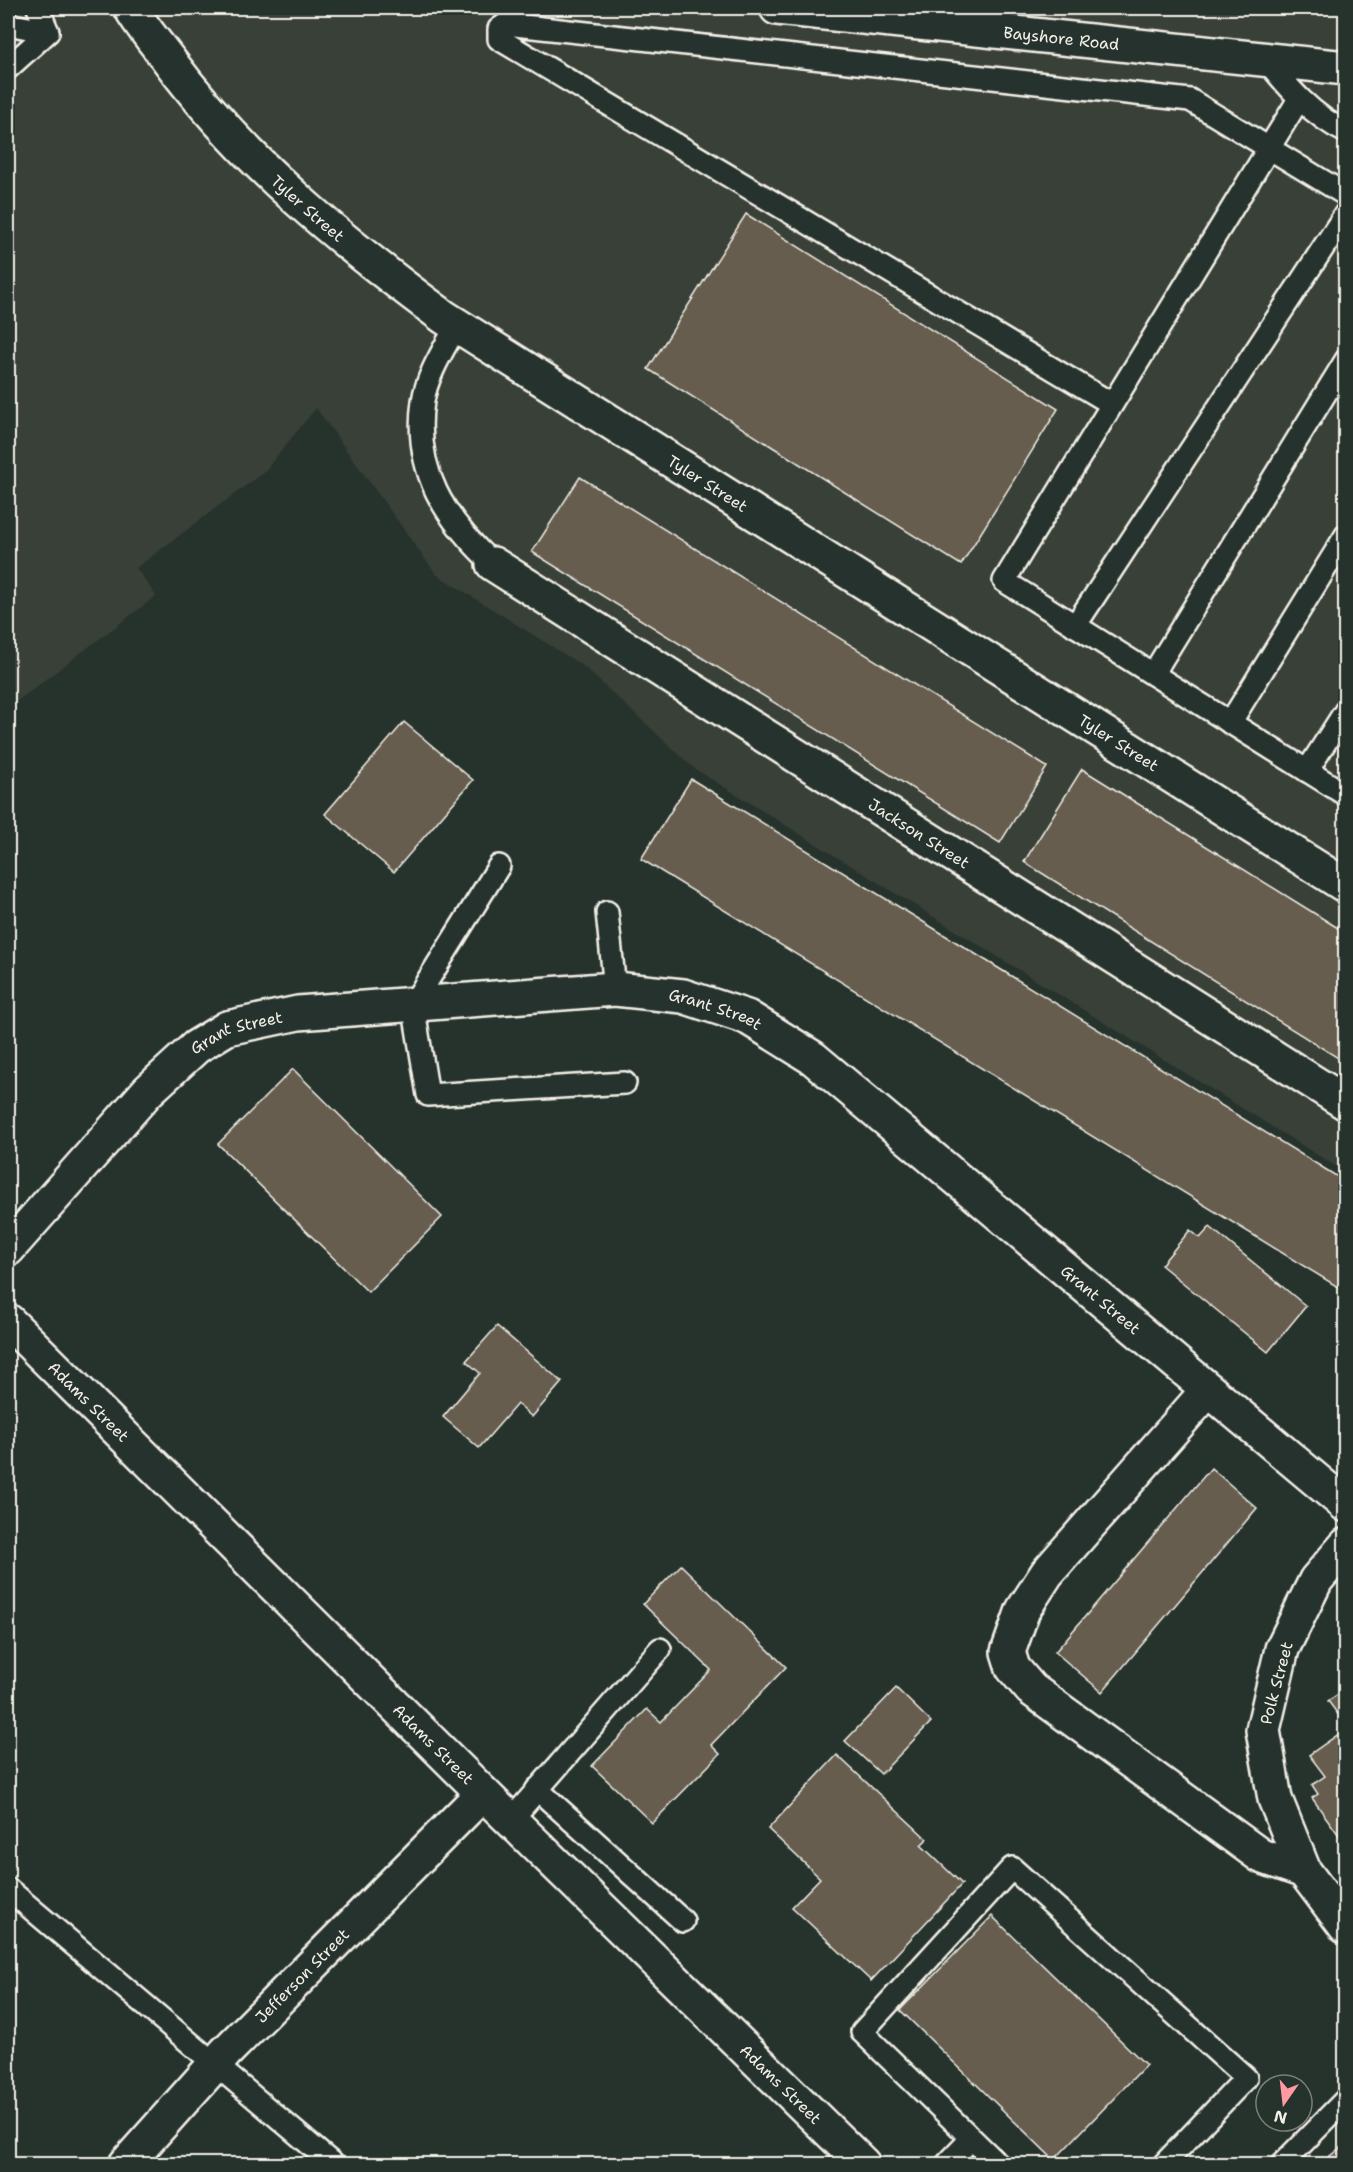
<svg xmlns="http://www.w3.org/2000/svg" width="1353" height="2172" viewBox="0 0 1353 2172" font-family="'Shantell Sans',sans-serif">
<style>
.built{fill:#394037}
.building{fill:#665d4f;stroke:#f4f1e8;stroke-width:1.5}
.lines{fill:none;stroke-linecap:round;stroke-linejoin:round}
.service-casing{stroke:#f4f1e8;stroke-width:26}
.minor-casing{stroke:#f4f1e8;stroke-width:38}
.tertiary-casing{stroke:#f4f1e8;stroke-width:38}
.service{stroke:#26332d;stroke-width:21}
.minor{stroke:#26332d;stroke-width:33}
.tertiary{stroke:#26332d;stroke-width:33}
.labels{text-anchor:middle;stroke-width:4.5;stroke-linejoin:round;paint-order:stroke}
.street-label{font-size:16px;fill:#f4f1e8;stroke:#26332d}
</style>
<rect width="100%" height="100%" fill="#26332d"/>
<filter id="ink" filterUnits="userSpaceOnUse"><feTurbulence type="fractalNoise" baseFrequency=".0167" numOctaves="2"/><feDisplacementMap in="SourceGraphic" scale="12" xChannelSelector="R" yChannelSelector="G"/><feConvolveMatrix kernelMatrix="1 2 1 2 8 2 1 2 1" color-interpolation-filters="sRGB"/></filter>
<g filter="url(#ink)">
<polygon class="built" points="8,8 1345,8 1345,1172 695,769 583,666 436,574 316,408 264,472 136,568 156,596 8,708"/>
<g class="building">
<polygon points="746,214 1058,409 961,565 648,369"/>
<polygon points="580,477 1047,767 1000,843 532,552"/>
<polygon points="404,722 473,780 394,872 325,814"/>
<polygon points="1082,769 1346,933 1346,1063 1024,862"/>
<polygon points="691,779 1346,1182 1346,1292 641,859"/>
<polygon points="293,1069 442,1217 368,1292 218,1144"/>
<polygon points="1210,1227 1306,1306 1268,1352 1161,1265 1190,1230 1200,1238"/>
<polygon points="497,1326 562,1382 532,1417 517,1404 479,1448 443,1417 480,1373 466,1361"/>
<polygon points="1211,1468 1257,1508 1102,1692 1055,1652"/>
<polygon points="681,1565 786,1667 711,1745 720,1754 652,1823 592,1766 647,1709 661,1722 711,1670 643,1604"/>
<polygon points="896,1688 931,1722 881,1774 845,1741"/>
<polygon points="1346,1689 1346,1725 1328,1701"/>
<polygon points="1346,1729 1346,1845 1312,1798 1318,1794 1312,1785 1325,1776 1309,1755"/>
<polygon points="837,1755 927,1839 921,1845 962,1884 871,1981 792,1907 820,1878 768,1829"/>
<polygon points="992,1916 1146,2065 1054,2160 900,2010"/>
<polygon points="1346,2143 1346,2164 1320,2164"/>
</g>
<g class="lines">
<defs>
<g id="service">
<polyline points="8,24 48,32"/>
<path d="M1265,59C1289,88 1311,115 1346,132"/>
<polyline points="8,68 48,32 38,8"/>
<polyline points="1299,99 1004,581 1346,795"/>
<path d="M457,325C444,349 427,375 423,401C413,470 445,519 493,564"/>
<polyline points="1112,404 499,39 499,29 506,24 1190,100 1346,195"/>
<polyline points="1075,626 1346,213"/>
<polyline points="1153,674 1346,360"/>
<polyline points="1230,723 1346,535"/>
<polyline points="1307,771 1346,710"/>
<polyline points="499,866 413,1004 428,1095 625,1083"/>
<polyline points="607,912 615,989"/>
<polyline points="537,1789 683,1921"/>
<polyline points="511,1820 660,1649"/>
<polyline points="8,1889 333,2164"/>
<polyline points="947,2164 970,2140"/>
<polyline points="998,2164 862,2032 1012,1868 1246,2078 1164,2164"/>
<polyline points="1282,2164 1346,2099"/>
</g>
<g id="minor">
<path id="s1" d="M131,8C141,26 156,43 168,59C245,163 341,241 444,317L1346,886"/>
<path id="s2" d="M777,8L1346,68"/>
<path id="s3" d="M493,564L1346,1103"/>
<path id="s4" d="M8,1249L148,1091L196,1047L227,1028L298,1013L615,989L683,996L747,1017L813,1058L1346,1505"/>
<polyline points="1208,1390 1047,1573 1023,1610 1008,1652 1013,1668 1031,1689 1261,1856 1304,1871"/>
<polyline points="1346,1545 1316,1580 1282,1649 1263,1730 1275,1799 1304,1871 1346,1927"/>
<path id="s5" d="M126,2164L226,2052L483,1793"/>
</g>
<g id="tertiary">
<path id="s6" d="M8,1321L483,1793L863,2164"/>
</g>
</defs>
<use href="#service" class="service-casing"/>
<use href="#minor" class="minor-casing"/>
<use href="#tertiary" class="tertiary-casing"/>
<use href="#service" class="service"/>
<use href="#minor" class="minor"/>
<use href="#tertiary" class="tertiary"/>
</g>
</g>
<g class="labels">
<g class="street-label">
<text dy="6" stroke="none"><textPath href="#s2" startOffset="286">Bayshore Road</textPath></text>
<text dy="6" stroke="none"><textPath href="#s1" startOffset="268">Tyler Street</textPath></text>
<text dy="6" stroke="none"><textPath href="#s1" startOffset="754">Tyler Street</textPath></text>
<text dy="6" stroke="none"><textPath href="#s1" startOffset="1240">Tyler Street</textPath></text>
<text dy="6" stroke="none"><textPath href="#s3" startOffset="504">Jackson Street</textPath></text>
<text dy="6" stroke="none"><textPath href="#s4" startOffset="806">Grant Street</textPath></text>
<text dy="6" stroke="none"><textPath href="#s4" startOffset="320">Grant Street</textPath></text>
<text dy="6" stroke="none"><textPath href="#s4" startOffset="1292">Grant Street</textPath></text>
<text dy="6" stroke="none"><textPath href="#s6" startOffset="114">Adams Street</textPath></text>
<text transform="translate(1276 1683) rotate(-75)" y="6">Polk Street</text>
<text dy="6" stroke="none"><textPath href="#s6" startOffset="600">Adams Street</textPath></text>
<text dy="6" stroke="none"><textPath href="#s5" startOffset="258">Jefferson Street</textPath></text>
<text dy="6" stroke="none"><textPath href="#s6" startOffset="1086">Adams Street</textPath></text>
</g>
</g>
<rect width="1353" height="2172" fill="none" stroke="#26332d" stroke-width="30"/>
<rect x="15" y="15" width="1323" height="2142" fill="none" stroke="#f4f1e8" stroke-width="2" filter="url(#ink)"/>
<g transform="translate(1284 2103) rotate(194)"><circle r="28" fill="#26332d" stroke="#787f78" stroke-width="1.5"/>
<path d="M0-4.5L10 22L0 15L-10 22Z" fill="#ff9aa2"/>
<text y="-9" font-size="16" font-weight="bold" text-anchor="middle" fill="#f4f1e8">N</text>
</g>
</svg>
